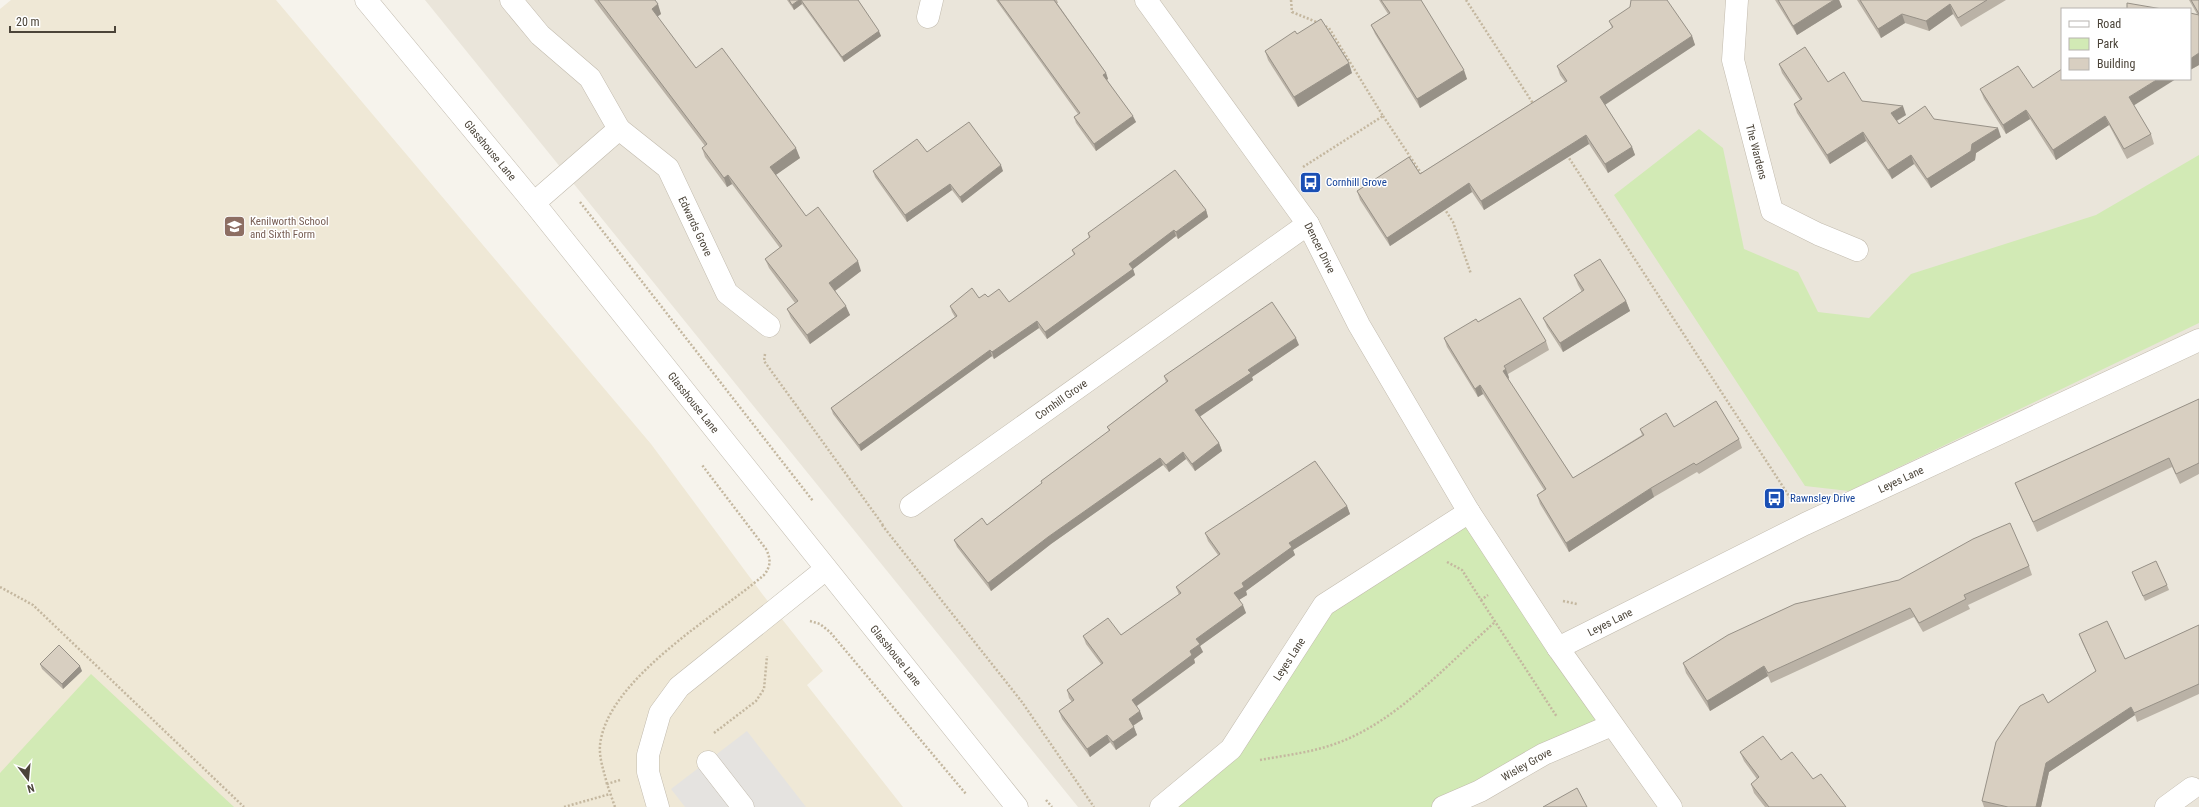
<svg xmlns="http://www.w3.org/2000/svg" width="2199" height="807" viewBox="0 0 2199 807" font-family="'Roboto Condensed',sans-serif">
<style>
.residential{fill:#eae5da;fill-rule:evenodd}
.education{fill:#efe8d6}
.green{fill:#d2eab5}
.parking{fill:#e5e3e0}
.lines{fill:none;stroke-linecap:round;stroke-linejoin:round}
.minor-casing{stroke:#c2bbae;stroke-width:23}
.path{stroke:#c4b79f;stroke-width:2.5;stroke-dasharray:2 2;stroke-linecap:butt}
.minor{stroke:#fff;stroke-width:22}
.wall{fill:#bab2a6}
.shaded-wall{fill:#979187}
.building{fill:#d8cfc1;stroke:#979187}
.labels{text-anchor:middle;stroke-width:3;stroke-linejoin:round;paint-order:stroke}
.street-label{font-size:11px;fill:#4b4439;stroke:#fff}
.transit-label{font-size:11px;fill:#164399;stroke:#fff;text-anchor:start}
.education-label{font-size:11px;fill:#785e54;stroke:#fff;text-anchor:start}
</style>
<rect width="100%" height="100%" fill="#f6f3ec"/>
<path class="residential" d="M425,0H2199V807H1078ZM2062,9H2190V79H2062Z"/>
<polygon class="education" points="11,0 276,0 651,444 763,595 823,671 807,685 903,807 0,807 0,9"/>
<g class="green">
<polygon points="1699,129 1723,148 1744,249 1798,272 1818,312 1869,318 1911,274 2096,215 2199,155 2199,323 1849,491 1805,486 1614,195"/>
<polygon points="1469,512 1612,725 1443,807 1161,807 1231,749 1324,605"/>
<polygon points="91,674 234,807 0,807 0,773"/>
</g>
<polygon class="parking" points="747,731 806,807 685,807 671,789"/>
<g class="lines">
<defs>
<g id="minor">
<path id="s1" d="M366,0L534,203L1017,807"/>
<polyline points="511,0 540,35 590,78 619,129 534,203"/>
<path id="s2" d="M1146,0L1308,224L1359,325L1469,512L1558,648L1671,807"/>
<path id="s3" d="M1737,0L1733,60L1772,211L1818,234L1857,250"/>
<polyline points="928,17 932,0"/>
<path id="s4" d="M619,129L668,168L727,293L769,326"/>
<path id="s5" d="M911,506L1308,224"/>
<path id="s6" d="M1558,648L1805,524L2199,340"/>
<polyline points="708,762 743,807"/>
<polyline points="658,807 648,772 648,755 660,713 679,687 826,569"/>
<path id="s7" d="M1161,807L1231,749L1324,605L1469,512"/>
<path id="s8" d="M1443,807L1480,791L1544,754L1612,725"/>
<polyline points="2166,807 2192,788"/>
</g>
</defs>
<use href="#minor" class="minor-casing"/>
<g class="path">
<polyline points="1291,0 1292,12 1319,23"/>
<polyline points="1466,0 1534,105"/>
<polyline points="1383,116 1423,176"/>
<polyline points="1567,155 1791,499"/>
<polyline points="1303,167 1383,116 1329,28 1323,25"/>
<polyline points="580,202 813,501"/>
<polyline points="1444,208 1453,222 1471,274"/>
<polyline points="765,354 764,361 883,525"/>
<polyline points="882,525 1022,702 1094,807"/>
<polyline points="1447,562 1462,570 1481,600 1488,595"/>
<polyline points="0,587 33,605 244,807"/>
<polyline points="1481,600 1557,717"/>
<polyline points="1563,601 1577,604"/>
<polyline points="810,621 820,624 830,632 966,794"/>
<polyline points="714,733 756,701 764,689 767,656"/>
<path d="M1260,760C1287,755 1315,752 1340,742C1398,720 1449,663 1495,622"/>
<path d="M607,784C604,771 599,759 600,745C607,679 716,616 764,575C771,566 771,559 766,549L702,465"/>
<polyline points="1046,800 1052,807"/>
<polyline points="564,807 610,794"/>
<polyline points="615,807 607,784 620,780"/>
</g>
<use href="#minor" class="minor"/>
</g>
<g class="wall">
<polygon points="594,0 655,0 661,14 657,17 696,68 800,158 775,175 806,216 861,271 835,291 850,315 810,344 791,318 787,309 795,303 769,268 765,259 780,248 732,184 727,187 705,157 702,148 705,146"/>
<polygon points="787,0 858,0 881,36 844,62 802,4 794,10"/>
<polygon points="996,0 1057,0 1058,3 1057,3 1106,73 1108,79 1107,80 1136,122 1096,151 1076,123 1074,117 1078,114"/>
<polygon points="1379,0 1421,0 1467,79 1420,108 1375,34 1371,25 1388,14"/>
<polygon points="1775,0 1839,0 1842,7 1797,35"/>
<polygon points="1857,0 2006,0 1961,27 1953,14 1929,31 1905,23 1881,38"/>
<polygon points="2189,0 2199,0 2199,65 2190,70 2197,14"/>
<polygon points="1609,21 1692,36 1695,45 1605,105 1632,147 1635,155 1608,173 1589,144 1484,210 1472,192 1390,246 1360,200 1357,191 1420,174 1565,82 1560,75 1557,66 1612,28"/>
<polygon points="1297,34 1352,73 1298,107 1268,60 1265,51"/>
<polygon points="1779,64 1828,82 1862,101 1906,115 1897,121 1899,124 1934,119 2001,137 1976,153 1975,160 1931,188 1914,164 1892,179 1866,141 1830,164 1797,113 1794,104 1800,100 1782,73"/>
<polygon points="2033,88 2134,106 2151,134 2154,144 2127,159 2109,125 2056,160 2030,119 2006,134 1984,99 1980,89"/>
<polygon points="927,152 1003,171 962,203 952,190 907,222 875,177 873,171"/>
<polygon points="1206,210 1208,217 1178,239 1176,236 1133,269 1135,275 1047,339 1039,328 994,359 992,356 861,451 833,414 831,408 955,317 952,312 950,306 979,298 988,297 1009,302 1074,255 1072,250 1089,238 1088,233"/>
<polygon points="1574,275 1626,301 1630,311 1563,352 1547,327 1543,318 1582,292 1578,285"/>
<polygon points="1444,338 1546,341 1549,350 1508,374 1509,378 1508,379 1573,478 1642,435 1640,429 1674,427 1739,439 1742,448 1699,474 1697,472 1654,497 1569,552 1540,504 1537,495 1544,490 1483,394 1478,397 1447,347"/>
<polygon points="1299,345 1252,377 1253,380 1200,416 1219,443 1222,451 1195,471 1186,459 1169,472 1163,465 1051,544 991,591 957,547 954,540 987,525 1042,483 1041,481 1109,431 1107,427 1166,382 1164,376"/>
<polygon points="2199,399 2199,474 2180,484 2172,467 2037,532 2019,492 2015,483"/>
<polygon points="1347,506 1350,514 1293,550 1295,555 1246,591 1247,595 1239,600 1246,613 1200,646 1203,652 1194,659 1195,663 1137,706 1143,719 1133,726 1137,735 1116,750 1110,742 1090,757 1062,719 1059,711 1072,702 1069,698 1067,690 1101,664 1086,644 1083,636 1121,635 1179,595 1176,587 1218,555 1208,541 1205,533"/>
<polygon points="2029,566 2032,575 1968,605 1970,609 1923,632 1914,617 1771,683 1768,676 1710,711 1686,673 1683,663"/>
<polygon points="2132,572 2167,585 2169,590 2145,601"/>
<polygon points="2199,625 2199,694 2137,722 2135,715 2049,772 2041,807 1984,807 1982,801 2048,703 2096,671 2082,642 2079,634 2125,659"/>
<polygon points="40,664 82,671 63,689 42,669"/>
<polygon points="1740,752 1781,760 1813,779 1846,807 1765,807 1754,793 1751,784 1757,779 1744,761"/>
</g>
<g class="shaded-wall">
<polygon points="799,0 801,0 802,4 794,10 792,5"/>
<polygon points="1834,0 1839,0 1842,7 1797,35 1793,26"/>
<polygon points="658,4 661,14 655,18 652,9"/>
<polygon points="1950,4 1953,14 1929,31 1926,21"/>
<polygon points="1902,14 1905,23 1881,38 1878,29"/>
<polygon points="879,31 881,36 844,62 842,57"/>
<polygon points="1692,36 1695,45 1603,106 1600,97"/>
<polygon points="2199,53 2199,65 2190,70 2190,59"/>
<polygon points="1349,63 1352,73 1298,107 1294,97"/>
<polygon points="1464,70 1467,79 1420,108 1417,99"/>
<polygon points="1106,73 1108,79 1105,81 1103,75"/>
<polygon points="2158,79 2176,79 2133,106 2129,97"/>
<polygon points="1903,106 1906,115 1894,122 1891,113"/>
<polygon points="2026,110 2030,119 2006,134 2003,125"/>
<polygon points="1133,116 1136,122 1096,151 1094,144"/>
<polygon points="2105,116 2109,125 2056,160 2053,150"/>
<polygon points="1998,128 2001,137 1976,153 1975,160 1931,188 1927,179 1972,144"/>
<polygon points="1863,132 1866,141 1830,164 1827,155"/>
<polygon points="1586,135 1589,144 1484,210 1481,201"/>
<polygon points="1632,147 1635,155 1608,173 1605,164"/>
<polygon points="796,148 800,158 773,177 770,167"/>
<polygon points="1911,155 1914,164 1892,179 1888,170"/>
<polygon points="1001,165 1003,171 962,203 960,197"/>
<polygon points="728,175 732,184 727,187 724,178"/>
<polygon points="1469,183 1472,192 1390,246 1387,238"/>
<polygon points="950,184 952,190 907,222 905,215"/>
<polygon points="1206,210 1208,217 1178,239 1176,232"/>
<polygon points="1174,230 1176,236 1133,269 1135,275 1047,339 1045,332 1129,264"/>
<polygon points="858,261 861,271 832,293 829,283"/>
<polygon points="1626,301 1630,311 1563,352 1560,343"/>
<polygon points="846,306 850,315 810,344 807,335"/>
<polygon points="1037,321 1039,328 994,359 992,352"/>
<polygon points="1296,338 1299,345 1252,377 1253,380 1198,418 1195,410 1248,370"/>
<polygon points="990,350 992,356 861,451 859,445"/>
<polygon points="1506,369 1509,378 1507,380 1503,371"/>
<polygon points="1480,385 1483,394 1478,397 1475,389"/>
<polygon points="1219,443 1222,451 1195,471 1192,464"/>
<polygon points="1183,452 1186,459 1169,472 1166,465"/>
<polygon points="1160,458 1163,465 1051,544 991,591 988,583 1048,537"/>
<polygon points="1651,488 1654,497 1569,552 1566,543"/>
<polygon points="1347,506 1350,514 1293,550 1295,555 1246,591 1247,595 1237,601 1234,593 1242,583 1289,543"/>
<polygon points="1243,605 1246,613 1200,646 1203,652 1194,659 1195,663 1135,707 1132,700 1190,651 1196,639"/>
<polygon points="80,666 82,671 63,689 62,684"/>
<polygon points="1764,666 1768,676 1710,711 1707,701"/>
<polygon points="2131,707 2135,715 2049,772 2041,807 2036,807 2046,763"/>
<polygon points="1140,711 1143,719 1131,727 1129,719"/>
<polygon points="1134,727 1137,735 1116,750 1113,742"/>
<polygon points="1107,735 1110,742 1090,757 1087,749"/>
</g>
<g class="building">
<polygon points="598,0 655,0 658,4 652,9 696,68 722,48 796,148 770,167 806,216 818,207 858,261 829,283 846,306 807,335 787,309 798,301 765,259 782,246 728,175 724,178 702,148 707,144"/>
<polygon points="789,0 799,0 792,5"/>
<polygon points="801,0 858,0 879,31 842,57"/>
<polygon points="998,0 1054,0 1106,73 1103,75 1133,116 1094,144 1074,117 1080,113"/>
<polygon points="1381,0 1421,0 1464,70 1417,99 1371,25 1390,13"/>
<polygon points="1631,0 1667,0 1692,36 1600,97 1632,147 1605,164 1586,135 1481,201 1469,183 1387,238 1357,191 1409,157 1420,174 1567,81 1557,66 1613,27 1609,21 1630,7"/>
<polygon points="1778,0 1834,0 1793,26"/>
<polygon points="1860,0 1987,0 1958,18 1950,4 1926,21 1902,14 1878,29"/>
<polygon points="2191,0 2199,0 2199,14"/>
<polygon points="2127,3 2162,9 2127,9"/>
<polygon points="2190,13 2199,15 2199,53 2190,59"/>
<polygon points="1321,19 1349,63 1294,97 1265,51 1295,31 1297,34"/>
<polygon points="1805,47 1828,82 1844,72 1862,101 1903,106 1891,113 1899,124 1925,106 1934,119 1998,128 1972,144 1971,151 1927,179 1911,155 1888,170 1863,132 1827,155 1794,104 1802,99 1779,64"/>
<polygon points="2018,66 2033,88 2062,69 2062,79 2158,79 2129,97 2151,134 2124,149 2105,116 2053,150 2026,110 2003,125 1980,89"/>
<polygon points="969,122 1001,165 960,197 950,184 905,215 873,171 917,139 927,152"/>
<polygon points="1175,170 1206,210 1176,232 1174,230 1129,264 1133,269 1045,332 1037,321 992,352 990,350 859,445 831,408 957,316 950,306 972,288 979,298 985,294 988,297 999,289 1009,302 1075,254 1072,250 1090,237 1088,233"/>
<polygon points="1600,259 1626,301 1560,343 1543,318 1584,290 1574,275"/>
<polygon points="1520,298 1546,341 1504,366 1506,369 1503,371 1573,478 1644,435 1640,429 1666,413 1674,427 1716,401 1739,439 1696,465 1694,463 1651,488 1566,543 1537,495 1546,489 1480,385 1475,389 1444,338 1476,319 1478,322"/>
<polygon points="1272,302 1296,338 1248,370 1251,373 1195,410 1219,443 1192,464 1183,452 1166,465 1160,458 1048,537 988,583 954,540 982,518 987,525 1042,483 1041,481 1110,430 1107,427 1168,381 1164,376"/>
<polygon points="2199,399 2199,463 2176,474 2169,458 2033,522 2015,483"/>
<polygon points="1315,461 1347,506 1289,543 1292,547 1242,583 1244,587 1234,593 1243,605 1196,639 1200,644 1190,651 1192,655 1132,700 1140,711 1129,719 1134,727 1113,742 1107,735 1087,749 1059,711 1074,700 1067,690 1103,663 1083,636 1108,618 1121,635 1181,593 1176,587 1220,554 1205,533"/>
<polygon points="2010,523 2029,566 1964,595 1966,599 1919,623 1910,608 1768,673 1764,666 1707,701 1683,663 1728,635 1795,604 1899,580 1973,539"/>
<polygon points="2156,561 2167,585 2143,596 2132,572"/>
<polygon points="2107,621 2125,659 2199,625 2199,684 2134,713 2131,707 2046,763 2036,807 2008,807 1982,801 1996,742 2020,706 2043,694 2048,703 2096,671 2079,634"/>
<polygon points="59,645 80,666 62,684 40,664"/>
<polygon points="1763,736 1781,760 1792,752 1813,779 1821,774 1846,807 1769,807 1751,784 1759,777 1740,752"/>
<polygon points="1577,788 1587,807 1543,807"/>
</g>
<defs>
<symbol id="bus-square" viewBox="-11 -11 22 22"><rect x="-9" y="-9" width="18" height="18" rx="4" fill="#1a4fb4" stroke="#fff"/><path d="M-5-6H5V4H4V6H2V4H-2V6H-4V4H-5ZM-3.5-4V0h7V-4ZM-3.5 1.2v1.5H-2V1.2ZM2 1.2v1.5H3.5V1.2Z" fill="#fff"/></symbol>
<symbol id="school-square" viewBox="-11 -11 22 22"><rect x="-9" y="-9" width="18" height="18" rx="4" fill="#8d6e63" stroke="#fff"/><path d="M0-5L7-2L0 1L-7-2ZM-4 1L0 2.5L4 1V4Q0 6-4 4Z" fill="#fff"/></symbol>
</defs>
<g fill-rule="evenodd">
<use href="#bus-square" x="1298" y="170" width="25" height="25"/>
<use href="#school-square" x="222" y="214" width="25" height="25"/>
<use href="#bus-square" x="1762" y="486" width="25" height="25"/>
</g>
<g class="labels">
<g class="street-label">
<text dy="4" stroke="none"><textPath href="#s1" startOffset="195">Glasshouse Lane</textPath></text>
<text dy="4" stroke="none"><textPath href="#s3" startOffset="155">The Wardens</textPath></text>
<text dy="4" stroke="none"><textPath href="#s4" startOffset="127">Edwards Grove</textPath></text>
<text dy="4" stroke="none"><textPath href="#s2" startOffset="303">Dencer Drive</textPath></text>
<text dy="4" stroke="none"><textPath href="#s5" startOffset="184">Cornhill Grove</textPath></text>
<text dy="4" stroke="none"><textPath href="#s1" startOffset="519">Glasshouse Lane</textPath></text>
<text dy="4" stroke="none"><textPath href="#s6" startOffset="382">Leyes Lane</textPath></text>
<text dy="4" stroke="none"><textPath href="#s6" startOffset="58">Leyes Lane</textPath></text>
<text dy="4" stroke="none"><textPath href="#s1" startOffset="843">Glasshouse Lane</textPath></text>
<text dy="4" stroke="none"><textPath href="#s7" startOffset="198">Leyes Lane</textPath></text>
<text dy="4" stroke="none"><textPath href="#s8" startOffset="94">Wisley Grove</textPath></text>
</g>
<g class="transit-label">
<text x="1326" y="186">Cornhill Grove</text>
<text x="1790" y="502">Rawnsley Drive</text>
</g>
<g class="education-label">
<text x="250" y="225">Kenilworth School<tspan x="250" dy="13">and Sixth Form</tspan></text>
</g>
</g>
<rect x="2061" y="8" width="130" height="72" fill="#ffffff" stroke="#b7b4b0"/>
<rect x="2069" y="21" width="20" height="6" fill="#ffffff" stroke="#b7b4b0"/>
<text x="2097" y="28" font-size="12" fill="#4b4439">Road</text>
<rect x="2069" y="38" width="20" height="12" fill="#d2eab5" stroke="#b7b4b0"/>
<text x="2097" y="48" font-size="12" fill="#4b4439">Park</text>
<rect x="2069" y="58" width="20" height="12" fill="#d8cfc1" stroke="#b7b4b0"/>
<text x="2097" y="68" font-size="12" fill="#4b4439">Building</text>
<g transform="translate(28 779) rotate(164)" stroke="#ffffff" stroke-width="3" paint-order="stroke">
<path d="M0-3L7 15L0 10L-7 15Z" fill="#4b4439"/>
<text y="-6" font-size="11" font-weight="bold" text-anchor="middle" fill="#4b4439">N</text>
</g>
<path d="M10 26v6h105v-6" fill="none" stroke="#4b4439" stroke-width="2"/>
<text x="16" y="26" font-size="12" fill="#4b4439" stroke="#ffffff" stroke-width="3" paint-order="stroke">20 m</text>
</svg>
